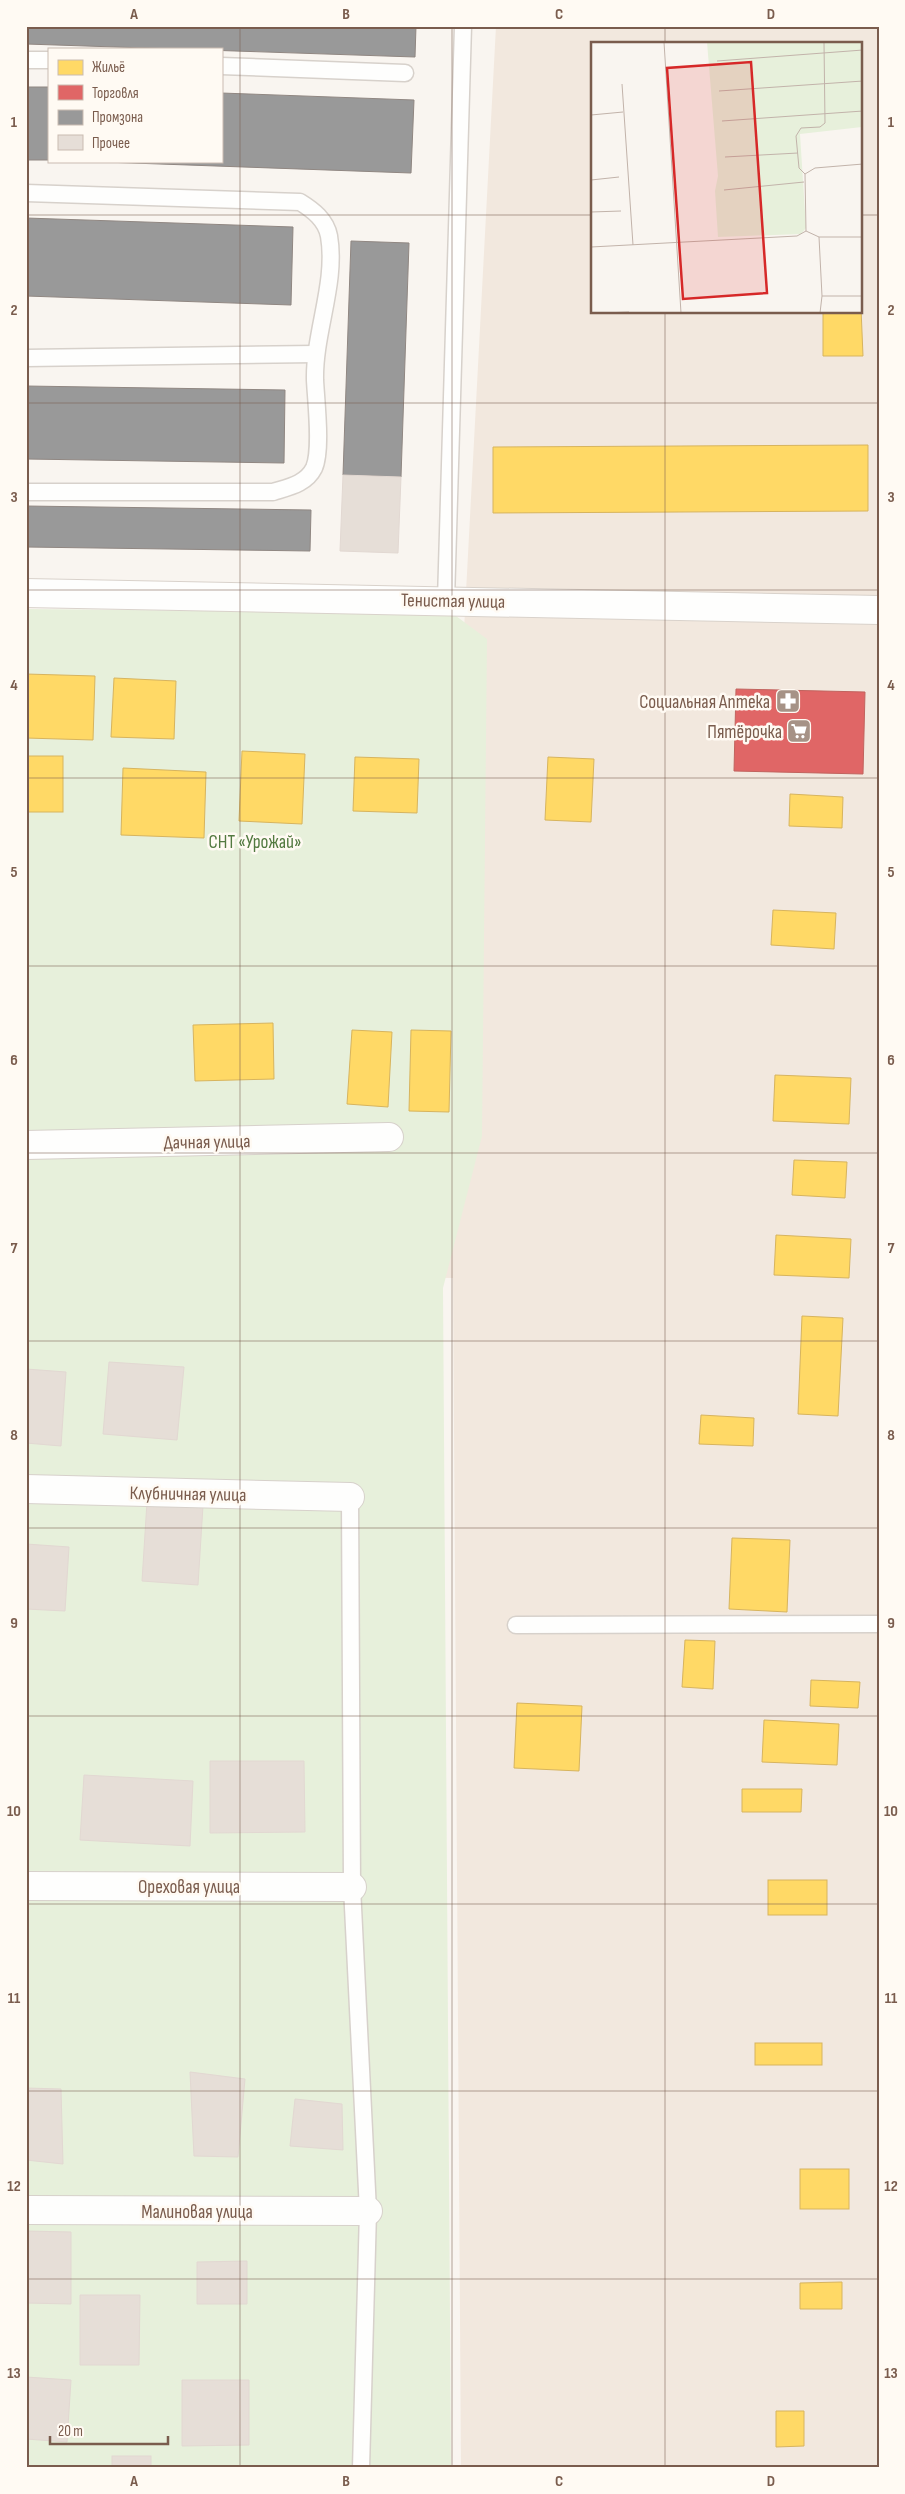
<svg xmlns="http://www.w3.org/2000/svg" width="905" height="2494" viewBox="0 0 905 2494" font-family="'Sofia Sans Condensed',sans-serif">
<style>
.residential{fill:#f2e8de;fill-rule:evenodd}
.green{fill:#e7f0db}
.homes{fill:#ffd966;stroke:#d7b45e}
.shops{fill:#e06666;stroke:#c1635e}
.industry{fill:#999;stroke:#908782}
.building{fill:#e6ded7;stroke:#e2d8d2}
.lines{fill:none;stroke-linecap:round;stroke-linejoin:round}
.lane-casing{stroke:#d7d1cb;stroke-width:19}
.street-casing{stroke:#d7d1cb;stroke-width:30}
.secondary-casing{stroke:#d9d2cb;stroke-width:30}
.lane{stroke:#fefefd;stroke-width:16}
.street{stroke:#fefefd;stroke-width:28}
.secondary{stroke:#fefefd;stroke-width:28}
.grid{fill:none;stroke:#7a5c4d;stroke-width:1;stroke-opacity:0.55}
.labels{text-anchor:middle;stroke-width:5;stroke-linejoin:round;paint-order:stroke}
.street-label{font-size:19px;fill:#7a5c4d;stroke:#fffaf3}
.poi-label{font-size:19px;fill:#7a5c4d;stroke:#fffaf3;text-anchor:end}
.park-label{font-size:19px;fill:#537a41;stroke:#fffaf3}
.inset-road{fill:none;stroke:#c2b3aa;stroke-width:1}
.view{fill:#d62828;fill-opacity:0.15;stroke:#d62828;stroke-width:2.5}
.inset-edge{fill:none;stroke:#7a5c4d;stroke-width:2.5}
.neatline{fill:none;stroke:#7a5c4d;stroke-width:2}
.grid-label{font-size:16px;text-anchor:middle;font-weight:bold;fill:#7a5c4d}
</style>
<rect width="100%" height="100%" fill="#f9f5f0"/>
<path class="residential" d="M496,26H879V2468H461L453,1278L26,1271L464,630ZM592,44H861V312H592Z"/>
<polygon class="green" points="26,609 452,613 487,639 482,1136 443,1288 451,2468 26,2468"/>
<g class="homes">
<polygon points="861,308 863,356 823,356 823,312 861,312"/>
<polygon points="868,445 868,511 493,513 493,447"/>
<polygon points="26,674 95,676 93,740 26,738"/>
<polygon points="114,678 176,681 174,739 111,737"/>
<polygon points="242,751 305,754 302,824 239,821"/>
<rect x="26" y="756" width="37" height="56"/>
<polygon points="355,757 419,759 417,813 353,811"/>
<polygon points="548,757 594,759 591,822 545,820"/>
<polygon points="123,768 206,772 204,838 121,835"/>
<polygon points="790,794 843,797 842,828 789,826"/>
<polygon points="773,910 836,913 834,949 771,945"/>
<polygon points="273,1023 274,1079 195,1081 193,1025"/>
<polygon points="352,1030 392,1032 388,1107 347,1104"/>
<polygon points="411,1030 451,1031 449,1112 409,1111"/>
<polygon points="775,1075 851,1078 849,1124 773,1121"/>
<polygon points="794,1160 847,1162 845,1198 792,1195"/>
<polygon points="776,1235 851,1239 849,1278 774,1275"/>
<polygon points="802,1316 843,1318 838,1416 798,1414"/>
<polygon points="701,1415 754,1418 753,1446 699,1444"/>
<polygon points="732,1538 790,1540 787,1612 729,1609"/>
<polygon points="685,1640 715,1641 713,1689 682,1687"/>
<polygon points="811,1680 860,1682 858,1708 810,1706"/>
<polygon points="517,1703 582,1706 579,1771 514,1768"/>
<polygon points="764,1720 839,1724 837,1765 762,1762"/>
<polygon points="742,1789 802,1789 801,1812 742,1812"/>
<rect x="768" y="1880" width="59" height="35"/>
<rect x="755" y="2043" width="67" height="22"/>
<rect x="800" y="2169" width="49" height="40"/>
<polygon points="842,2282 842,2309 800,2309 800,2283"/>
<polygon points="776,2411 804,2411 804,2446 776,2447"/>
</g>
<polygon class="shops" points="736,689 865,692 863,774 734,771"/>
<g class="industry">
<polygon points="26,26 416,26 415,57 26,44"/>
<rect x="26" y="87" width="23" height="73"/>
<polygon points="221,93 414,100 411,173 76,161 221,161"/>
<polygon points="26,218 293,227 291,305 26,296"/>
<polygon points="351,241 409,243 401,477 343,475"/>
<polygon points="26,386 285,390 284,463 26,459"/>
<polygon points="26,506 311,510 310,551 26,547"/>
</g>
<g class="building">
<polygon points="343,475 401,477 398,553 340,551"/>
<polygon points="109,1362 184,1367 177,1440 103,1434"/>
<polygon points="26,1369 66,1372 61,1446 26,1443"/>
<polygon points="147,1502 203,1506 198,1585 142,1581"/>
<polygon points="26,1544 69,1547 65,1611 26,1609"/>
<polygon points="210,1761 304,1761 305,1832 210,1833"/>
<polygon points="84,1775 193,1781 190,1846 80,1840"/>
<polygon points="190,2072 245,2079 238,2157 194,2156"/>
<polygon points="26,2088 61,2089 63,2164 26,2160"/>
<polygon points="295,2099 342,2104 343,2150 290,2146"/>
<polygon points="26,2231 71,2232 71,2304 26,2303"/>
<polygon points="247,2261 247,2304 197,2304 197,2262"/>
<polygon points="80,2295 140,2295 139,2365 80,2365"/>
<polygon points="26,2377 71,2380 67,2442 26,2439"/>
<polygon points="182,2380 249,2380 249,2445 182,2446"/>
<rect x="112" y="2456" width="39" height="12"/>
</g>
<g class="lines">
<defs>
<g id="lane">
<polyline points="26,60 49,60"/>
<polyline points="221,66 405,73"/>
<path d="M26,193L300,202C313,210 326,220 329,236C337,283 314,332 315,380C316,401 322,450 314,468C306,484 289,487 273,492H26"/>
<polyline points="26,358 316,354"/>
<polyline points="446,600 463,26"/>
<polyline points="350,1497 352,1887 368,2211 361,2468"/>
<polyline points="516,1625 879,1624"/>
</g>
<g id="street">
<polyline points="26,1145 389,1137"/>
<polyline points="26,1489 350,1497"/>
<polyline points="26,1886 352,1887"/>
<polyline points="26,2210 368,2211"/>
</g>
<polyline id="secondary" points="26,593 879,610"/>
</defs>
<use href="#lane" class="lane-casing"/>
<use href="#street" class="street-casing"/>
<use href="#secondary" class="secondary-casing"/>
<use href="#lane" class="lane"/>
<use href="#street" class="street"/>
<use href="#secondary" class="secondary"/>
</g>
<path class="grid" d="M240,26V2468M452,26V2468M665,26V44M26,215H592M861,215H879M665,312V2468M26,403H879M26,590H879M26,778H879M26,966H879M26,1153H879M26,1341H879M26,1528H879M26,1716H879M26,1904H879M26,2091H879M26,2279H879"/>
<defs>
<symbol id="pharmacy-square" viewBox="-11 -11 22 22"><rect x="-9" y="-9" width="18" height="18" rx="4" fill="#a69286" stroke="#fffaf3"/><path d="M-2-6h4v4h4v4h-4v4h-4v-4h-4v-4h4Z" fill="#fff"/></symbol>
<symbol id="supermarket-square" viewBox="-11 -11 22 22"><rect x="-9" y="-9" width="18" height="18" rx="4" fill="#a69286" stroke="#fffaf3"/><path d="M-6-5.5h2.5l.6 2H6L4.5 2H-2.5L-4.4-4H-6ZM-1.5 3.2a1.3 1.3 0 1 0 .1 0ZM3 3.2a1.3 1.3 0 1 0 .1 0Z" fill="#fff"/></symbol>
</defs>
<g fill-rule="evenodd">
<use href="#pharmacy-square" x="774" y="687" width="28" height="28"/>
<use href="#supermarket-square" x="785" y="717" width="28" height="28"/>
</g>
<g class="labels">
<g class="street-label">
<text transform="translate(453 600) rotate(1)" y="7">Тенистая улица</text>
<text transform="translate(207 1141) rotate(-1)" y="7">Дачная улица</text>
<text transform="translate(188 1493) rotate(1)" y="7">Клубничная улица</text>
<text x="189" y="1893">Ореховая улица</text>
<text x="197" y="2218">Малиновая улица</text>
</g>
<g class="poi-label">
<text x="770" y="708">Социальная Аптека</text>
<text x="782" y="738">Пятёрочка</text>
</g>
<g class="park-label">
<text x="255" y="848">СНТ «Урожай»</text>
</g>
</g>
<g transform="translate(591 42)">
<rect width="271" height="271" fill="#f9f5f0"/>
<path d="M116,0H271V85L209,92L215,186L210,192L127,195L124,149L127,134Z" fill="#e7f0db"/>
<path class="inset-road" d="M73,0L90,271M126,19L272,8M31,42L42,203M128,49L272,39M0,73L32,70M131,79L272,69M134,115L207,111M214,132L208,126L205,94L210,86L229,85L234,81L233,0M0,138L28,135M133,148L213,140M0,170L30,169M215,189L214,132L224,126L272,122M215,189L228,195H272M228,195L231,254L229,271M0,205L206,194L215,189M231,254H272M12,271L38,270"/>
<path class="view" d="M160,20L176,251L92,257L76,26Z"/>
<rect width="271" height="271" class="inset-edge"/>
</g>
<rect width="905" height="2494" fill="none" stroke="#fffaf3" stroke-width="55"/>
<rect x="48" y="48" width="175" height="115" fill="#fffaf3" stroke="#cabbb1"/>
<rect x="58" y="60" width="25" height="15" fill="#ffd966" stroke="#cabbb1"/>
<text x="92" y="72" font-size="15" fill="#7a5c4d">Жильё</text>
<rect x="58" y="85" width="25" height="15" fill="#e06666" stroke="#cabbb1"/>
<text x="92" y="98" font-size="15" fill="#7a5c4d">Торговля</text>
<rect x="58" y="110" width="25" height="15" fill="#999999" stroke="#cabbb1"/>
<text x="92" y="122" font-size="15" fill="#7a5c4d">Промзона</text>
<rect x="58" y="135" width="25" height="15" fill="#e6ded7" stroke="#cabbb1"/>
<text x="92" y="148" font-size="15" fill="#7a5c4d">Прочее</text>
<path d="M50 2436v8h118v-8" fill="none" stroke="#7a5c4d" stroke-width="2.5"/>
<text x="58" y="2436" font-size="15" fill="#7a5c4d" stroke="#fffaf3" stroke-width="4" paint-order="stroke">20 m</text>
<rect x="28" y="28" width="850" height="2438" class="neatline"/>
<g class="grid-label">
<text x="134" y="19">A</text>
<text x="346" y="19">B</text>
<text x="559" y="19">C</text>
<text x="771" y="19">D</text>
<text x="14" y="127">1</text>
<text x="891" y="127">1</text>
<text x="14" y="315">2</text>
<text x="891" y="315">2</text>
<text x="14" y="502">3</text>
<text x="891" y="502">3</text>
<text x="14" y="690">4</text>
<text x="891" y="690">4</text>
<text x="14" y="877">5</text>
<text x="891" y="877">5</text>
<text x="14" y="1065">6</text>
<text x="891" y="1065">6</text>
<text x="14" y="1253">7</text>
<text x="891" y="1253">7</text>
<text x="14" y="1440">8</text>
<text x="891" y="1440">8</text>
<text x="14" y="1628">9</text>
<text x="891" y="1628">9</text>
<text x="14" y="1816">10</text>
<text x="891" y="1816">10</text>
<text x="14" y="2003">11</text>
<text x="891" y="2003">11</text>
<text x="14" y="2191">12</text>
<text x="891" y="2191">12</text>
<text x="14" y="2378">13</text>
<text x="891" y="2378">13</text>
<text x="134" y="2486">A</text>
<text x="346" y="2486">B</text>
<text x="559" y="2486">C</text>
<text x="771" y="2486">D</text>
</g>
</svg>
